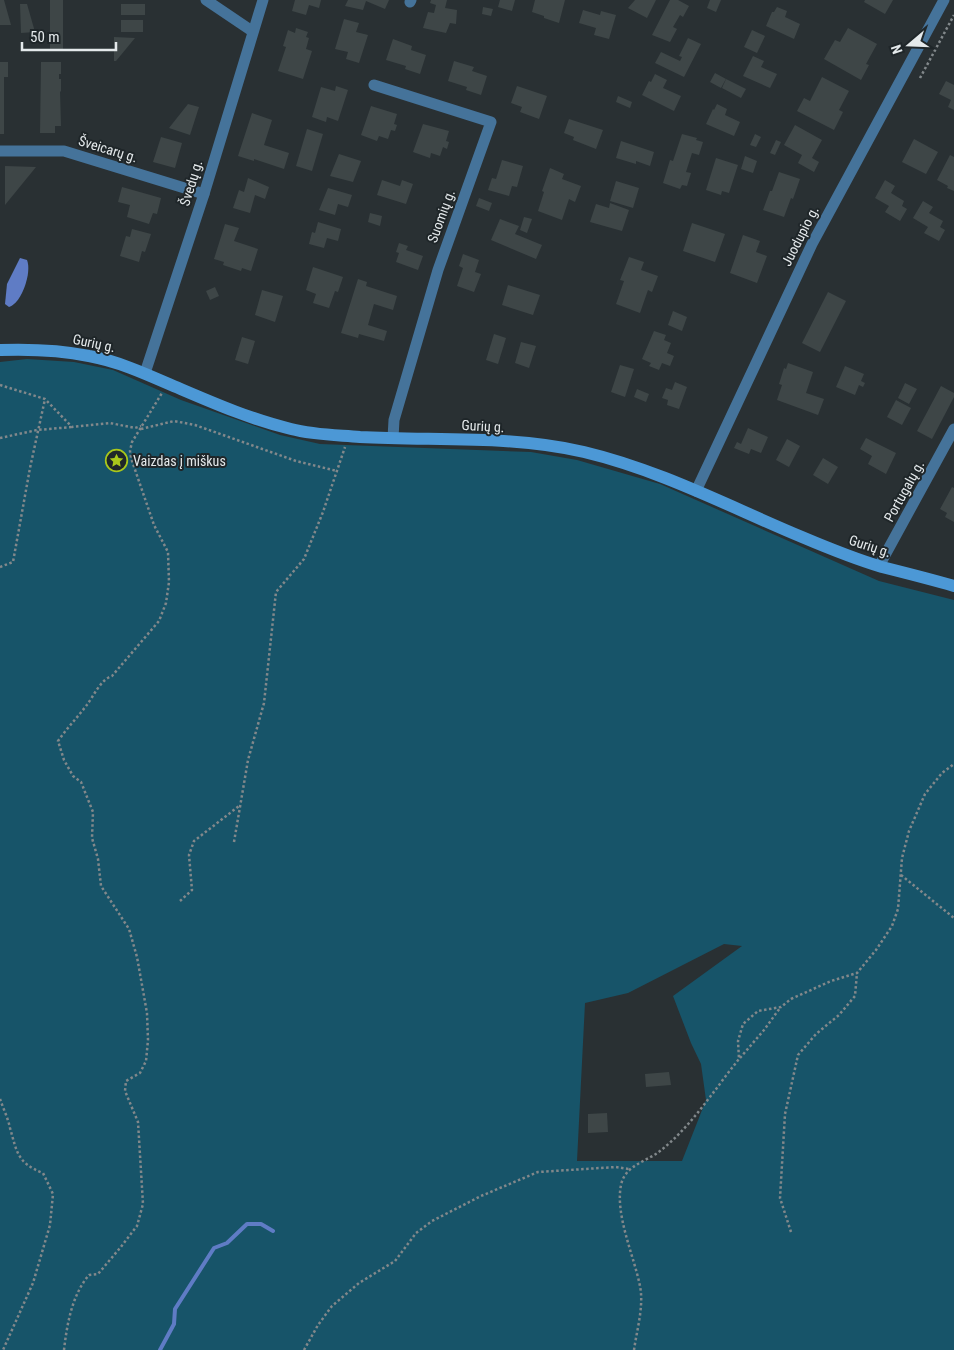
<svg xmlns="http://www.w3.org/2000/svg" width="954" height="1350" viewBox="0 0 954 1350" font-family="'Roboto Condensed',sans-serif">
<style>
.green{fill:#175469;fill-rule:evenodd}
.water{fill:#5f7cc5}
.lines{fill:none;stroke-linecap:round;stroke-linejoin:round}
.stream{stroke:#5f7cc5;stroke-width:4}
.building{fill:#3e4647}
.path{stroke:#82888b;stroke-width:2.5;stroke-dasharray:2.5 2.5;stroke-linecap:butt}
.street{stroke:#45739a;stroke-width:11}
.secondary{stroke:#4c98d6;stroke-width:12}
.labels{text-anchor:middle;stroke-width:4;stroke-linejoin:round;paint-order:stroke}
.street-label{font-size:14px;fill:#e4e9eb;stroke:#1f2629}
.poi-label{font-size:14px;fill:#e4e9eb;stroke:#1f2629;text-anchor:start}
</style>
<rect width="100%" height="100%" fill="#293033"/>
<path class="green" d="M27,359L74,362L113,370L181,400L280,435L320,444L531,452L577,460L660,484L879,581L954,600V1350H0V362ZM724,944L742,946L673,996L691,1043L701,1064L706,1100L682,1161H577L585,1003L628,993Z"/>
<path class="water" d="M20,258L27,260C32,272 22,303 9,307L5,304L7,284Z"/>
<g class="lines">
<polyline class="stream" points="160,1350 174,1324 175,1309 214,1248 227,1243 247,1224 261,1224 273,1231"/>
</g>
<g class="building">
<polygon points="0,0 4,0 11,25 0,25"/>
<rect x="50" y="0" width="13" height="50"/>
<polygon points="295,0 321,0 319,8 309,5 306,15 292,11"/>
<polygon points="348,0 389,0 385,9 366,1 363,10 345,6"/>
<polygon points="431,0 447,0 445,8 457,10 456,24 450,23 446,33 423,28 428,12 434,13 436,5 430,3"/>
<polygon points="500,0 515,0 512,11 498,7"/>
<polygon points="535,0 565,0 559,23 544,18 544,16 532,12"/>
<polygon points="635,0 656,0 647,18 628,8"/>
<polygon points="670,0 678,0 689,6 683,17 680,15 673,27 677,29 670,42 652,35"/>
<polygon points="710,0 721,0 716,12 707,8"/>
<polygon points="865,0 893,0 885,14 864,2"/>
<polygon points="20,4 27,4 35,32 21,33"/>
<rect x="121" y="4" width="24" height="11"/>
<polygon points="483,7 493,9 491,16 482,14"/>
<polygon points="777,7 787,11 785,17 800,24 794,39 766,26 772,12 774,12"/>
<polygon points="583,10 600,15 601,11 616,15 609,39 594,35 596,28 579,23"/>
<polygon points="344,19 359,23 356,32 368,35 359,63 346,59 348,52 335,49"/>
<rect x="121" y="20" width="22" height="12"/>
<polygon points="296,28 308,32 306,37 309,38 306,49 312,51 303,79 278,71 286,47 283,46 288,30 295,33"/>
<polygon points="848,28 877,44 866,64 869,65 861,80 824,59 835,40 840,42"/>
<polygon points="752,30 765,36 757,53 744,47"/>
<polygon points="114,37 135,38 116,61 114,61"/>
<polygon points="688,38 701,44 684,77 655,63 661,52 680,61 682,57 679,56"/>
<polygon points="393,39 412,46 411,50 426,55 420,74 405,69 406,66 386,60"/>
<polygon points="753,56 764,61 761,67 777,74 770,88 743,76"/>
<polygon points="454,61 474,67 472,71 487,76 481,95 466,90 467,87 448,81"/>
<polygon points="0,62 8,62 8,77 4,77 4,134 0,134"/>
<polygon points="41,62 61,62 61,74 59,74 59,79 61,79 61,92 60,91 61,126 55,126 55,133 40,133"/>
<polygon points="715,73 726,79 721,88 710,82"/>
<polygon points="655,74 667,80 663,88 681,96 674,111 642,95 649,81 651,82"/>
<polygon points="822,77 849,91 839,110 843,112 834,130 797,111 804,98 810,101"/>
<polygon points="726,79 746,89 741,98 722,88"/>
<polygon points="946,81 954,85 954,110 948,107 951,100 939,94"/>
<polygon points="336,86 348,90 338,121 327,117 326,122 312,117 321,87 335,91"/>
<polygon points="517,86 547,96 539,119 520,112 522,107 511,103"/>
<polygon points="618,96 632,102 630,108 616,102"/>
<polygon points="188,104 199,107 190,135 169,128"/>
<polygon points="717,104 727,109 725,115 740,122 734,136 706,124 713,109 714,110"/>
<polygon points="371,106 397,114 394,124 397,125 395,131 391,130 388,139 379,136 377,141 361,135"/>
<polygon points="252,113 272,120 264,145 289,153 284,169 254,159 254,161 238,156"/>
<polygon points="569,119 603,130 596,149 573,140 574,137 564,133"/>
<polygon points="423,124 449,131 446,141 449,142 447,149 443,147 440,156 431,153 430,158 413,152"/>
<polygon points="795,125 822,140 812,158 819,162 814,172 798,163 802,155 784,145"/>
<polygon points="307,129 323,134 312,171 296,166"/>
<polygon points="682,134 697,138 696,140 703,142 699,155 692,153 686,172 691,173 687,186 682,185 680,189 663,183 670,160 673,161"/>
<polygon points="755,134 761,137 756,147 750,145"/>
<polygon points="161,137 182,143 175,168 153,162"/>
<polygon points="914,139 938,152 926,174 902,162"/>
<polygon points="776,140 781,142 775,155 770,153"/>
<polygon points="621,141 654,152 650,166 636,161 636,164 616,158"/>
<polygon points="339,154 361,161 353,182 330,176"/>
<polygon points="950,155 954,157 954,191 947,188 948,186 937,180"/>
<polygon points="745,156 757,161 753,173 741,169"/>
<polygon points="716,158 738,165 729,193 722,191 721,195 706,190"/>
<polygon points="502,160 523,166 517,187 512,186 509,196 488,190 492,178 496,179"/>
<polygon points="5,166 36,167 5,205"/>
<polygon points="550,168 564,174 562,179 581,186 575,202 569,199 562,220 538,211 544,192 542,191"/>
<polygon points="779,172 800,179 793,199 791,198 784,217 763,210 770,191 772,191"/>
<polygon points="248,178 269,187 265,199 255,195 250,213 233,208 239,190 244,192"/>
<polygon points="382,180 400,186 402,180 413,184 406,204 377,195"/>
<polygon points="885,180 895,186 891,193 904,201 902,206 907,209 900,221 885,212 889,206 875,198"/>
<polygon points="616,181 639,188 633,208 610,201"/>
<polygon points="122,187 161,198 157,214 153,213 149,224 127,217 130,205 118,202"/>
<polygon points="328,188 352,195 348,207 338,204 335,215 319,210"/>
<polygon points="479,198 492,203 489,211 476,206"/>
<polygon points="923,201 933,207 929,213 943,221 940,227 945,230 939,241 924,233 928,227 913,218"/>
<polygon points="610,203 629,210 622,231 590,222 596,204 609,208"/>
<polygon points="370,213 382,216 380,226 368,222"/>
<polygon points="524,217 532,219 527,233 520,230"/>
<polygon points="500,219 519,226 515,234 542,245 536,259 491,240"/>
<polygon points="318,222 341,229 338,241 327,238 324,248 309,244 312,232 315,233"/>
<polygon points="692,223 725,234 715,262 683,251"/>
<polygon points="225,224 239,228 234,241 258,249 251,271 242,268 241,271 223,265 224,262 214,259"/>
<polygon points="132,229 151,234 145,252 142,251 139,262 120,256 126,236 130,237"/>
<polygon points="743,235 760,241 756,252 767,256 757,283 730,273"/>
<polygon points="399,243 408,246 406,250 423,256 418,270 396,262 399,253 396,252"/>
<polygon points="463,254 479,260 475,272 481,274 474,292 457,286 463,268 459,266"/>
<polygon points="629,257 644,262 641,270 658,276 652,292 648,290 640,313 616,304 624,281 620,280"/>
<polygon points="313,267 343,277 338,292 335,291 329,308 313,303 316,294 306,290"/>
<polygon points="358,279 367,282 366,286 397,296 393,310 374,304 368,325 387,331 384,341 359,334 358,338 341,333"/>
<polygon points="508,285 540,295 533,315 502,305"/>
<polygon points="215,287 219,296 210,300 206,291"/>
<polygon points="262,290 283,296 275,322 255,315"/>
<polygon points="828,292 846,301 820,352 802,343"/>
<polygon points="673,311 687,317 682,331 668,325"/>
<polygon points="654,331 666,335 664,340 671,343 667,353 674,356 670,366 662,363 659,370 649,366 651,363 642,359"/>
<polygon points="494,334 506,338 498,364 486,360"/>
<polygon points="242,337 255,341 248,364 235,360"/>
<polygon points="521,342 536,346 529,368 515,363"/>
<polygon points="788,363 813,372 806,393 824,399 818,415 777,400 782,385 779,384 784,368 786,369"/>
<polygon points="620,365 634,369 625,397 611,392"/>
<polygon points="845,366 864,374 861,381 865,383 863,387 859,385 855,395 836,387"/>
<polygon points="675,382 687,387 679,409 667,405 668,400 662,398 666,388 672,390"/>
<polygon points="905,383 917,389 909,404 898,398"/>
<polygon points="941,386 954,393 954,397 932,439 917,431"/>
<polygon points="637,389 649,394 646,402 634,397"/>
<polygon points="896,400 911,408 902,425 887,417"/>
<polygon points="748,428 768,437 761,453 751,449 749,454 734,448 737,442 741,444"/>
<polygon points="866,438 896,453 886,474 868,464 872,456 860,449"/>
<polygon points="787,439 800,446 789,467 776,460"/>
<polygon points="823,458 838,467 828,484 813,475"/>
<polygon points="952,487 954,488 954,522 945,517 947,513 940,509"/>
<polygon points="669,1072 671,1085 646,1087 645,1074"/>
<polygon points="607,1113 608,1132 588,1133 588,1114"/>
</g>
<g class="lines">
<g class="path">
<polyline points="920,78 954,15"/>
<polyline points="0,385 45,399 72,427 110,423 135,428 141,426"/>
<polyline points="141,429 174,421 195,425 296,461 337,471"/>
<polyline points="0,438 37,430 72,427"/>
<polyline points="0,567 13,562 30,468 45,399"/>
<polyline points="234,842 248,760 264,703 276,592 304,559 323,512 345,447"/>
<polyline points="901,875 954,918"/>
<polyline points="180,901 192,890 189,855 194,841 239,806"/>
<polyline points="740,1058 764,1030 780,1008"/>
<path d="M0,1099C3,1108 8,1118 10,1128C17,1152 17,1163 43,1173L53,1194L50,1225L33,1283L3,1350"/>
<polyline points="791,1232 780,1198 785,1114 798,1055 816,1034 839,1015 855,996 857,973"/>
<path d="M64,1350C67,1324 72,1295 89,1275L98,1274L120,1248L137,1226L143,1204L138,1122L125,1091L126,1081L140,1073L146,1061L148,1040L147,1013L137,957L129,929L101,886L98,859L92,838L93,812L81,782L73,776L64,760L58,741C67,728 77,718 86,706C94,696 100,680 112,676L159,621L166,603L169,582L168,552L154,525L131,458L130,451L132,442L162,393"/>
<polyline points="304,1350 318,1325 332,1306 359,1283 395,1261 416,1233 432,1221 481,1196 538,1172 616,1167 629,1169"/>
<path d="M634,1350C637,1329 644,1306 640,1286C634,1256 615,1215 621,1185C625,1165 646,1162 660,1151C691,1127 714,1090 739,1059L738,1041L743,1024L758,1011L781,1007L791,999L831,981L857,973L876,950L892,926L898,909L902,858L909,831L925,794L942,773L954,764"/>
</g>
<g class="street">
<polyline points="206,0 252,31"/>
<polyline points="410,2 411,0"/>
<polyline points="374,85 491,122 438,270 394,420 393,438"/>
<polyline points="0,151 64,151 204,194"/>
<polyline points="145,373 204,194 263,0"/>
<polyline points="696,491 812,244 944,0"/>
<polyline points="879,566 954,429"/>
</g>
<path class="secondary" d="M0,350C30,349 60,350 89,356C117,361 144,373 169,384C209,401 249,419 291,429C314,435 337,435 360,437C434,441 512,435 584,452C660,470 730,507 802,537C828,548 855,559 882,567C906,573 930,579 954,586"/>
</g>
<defs>
<symbol id="sight-ring" viewBox="-11 -11 22 22"><circle r="9.5" fill="#1f2629" stroke="#a9c71b" stroke-width="1.5"/><path d="M0-6L1.8-2.2L6-1.7L2.9 1.2L3.7 5.4L0 3.3L-3.7 5.4L-2.9 1.2L-6-1.7L-1.8-2.2Z" fill="#a9c71b"/></symbol>
</defs>
<g fill-rule="evenodd">
<use href="#sight-ring" x="104" y="448" width="25" height="25"/>
</g>
<g class="labels">
<g class="street-label">
<text transform="translate(108 149) rotate(17)" y="5">Šveicarų g.</text>
<text transform="translate(191 183) rotate(-73)" y="5">Švedų g.</text>
<text transform="translate(441 216) rotate(-70)" y="5">Suomių g.</text>
<text transform="translate(800 236) rotate(-63)" y="5">Juodupio g.</text>
<text transform="translate(94 343) rotate(12)" y="5">Gurių g.</text>
<text transform="translate(483 426) rotate(3)" y="5">Gurių g.</text>
<text transform="translate(904 491) rotate(-61)" y="5">Portugalų g.</text>
<text transform="translate(870 546) rotate(18)" y="5">Gurių g.</text>
</g>
<g class="poi-label">
<text x="133" y="466">Vaizdas į miškus</text>
</g>
</g>
<g transform="translate(909 45) rotate(251)" stroke="#1f2629" stroke-width="4" paint-order="stroke">
<path d="M0-4L9 19L0 12L-9 19Z" fill="#e4e9eb"/>
<text y="-8" font-size="14" font-weight="bold" text-anchor="middle" fill="#e4e9eb">N</text>
</g>
<path d="M22 42v8h94v-8" fill="none" stroke="#e4e9eb" stroke-width="2.5"/>
<text x="30" y="42" font-size="15" fill="#e4e9eb" stroke="#1f2629" stroke-width="4" paint-order="stroke">50 m</text>
</svg>
